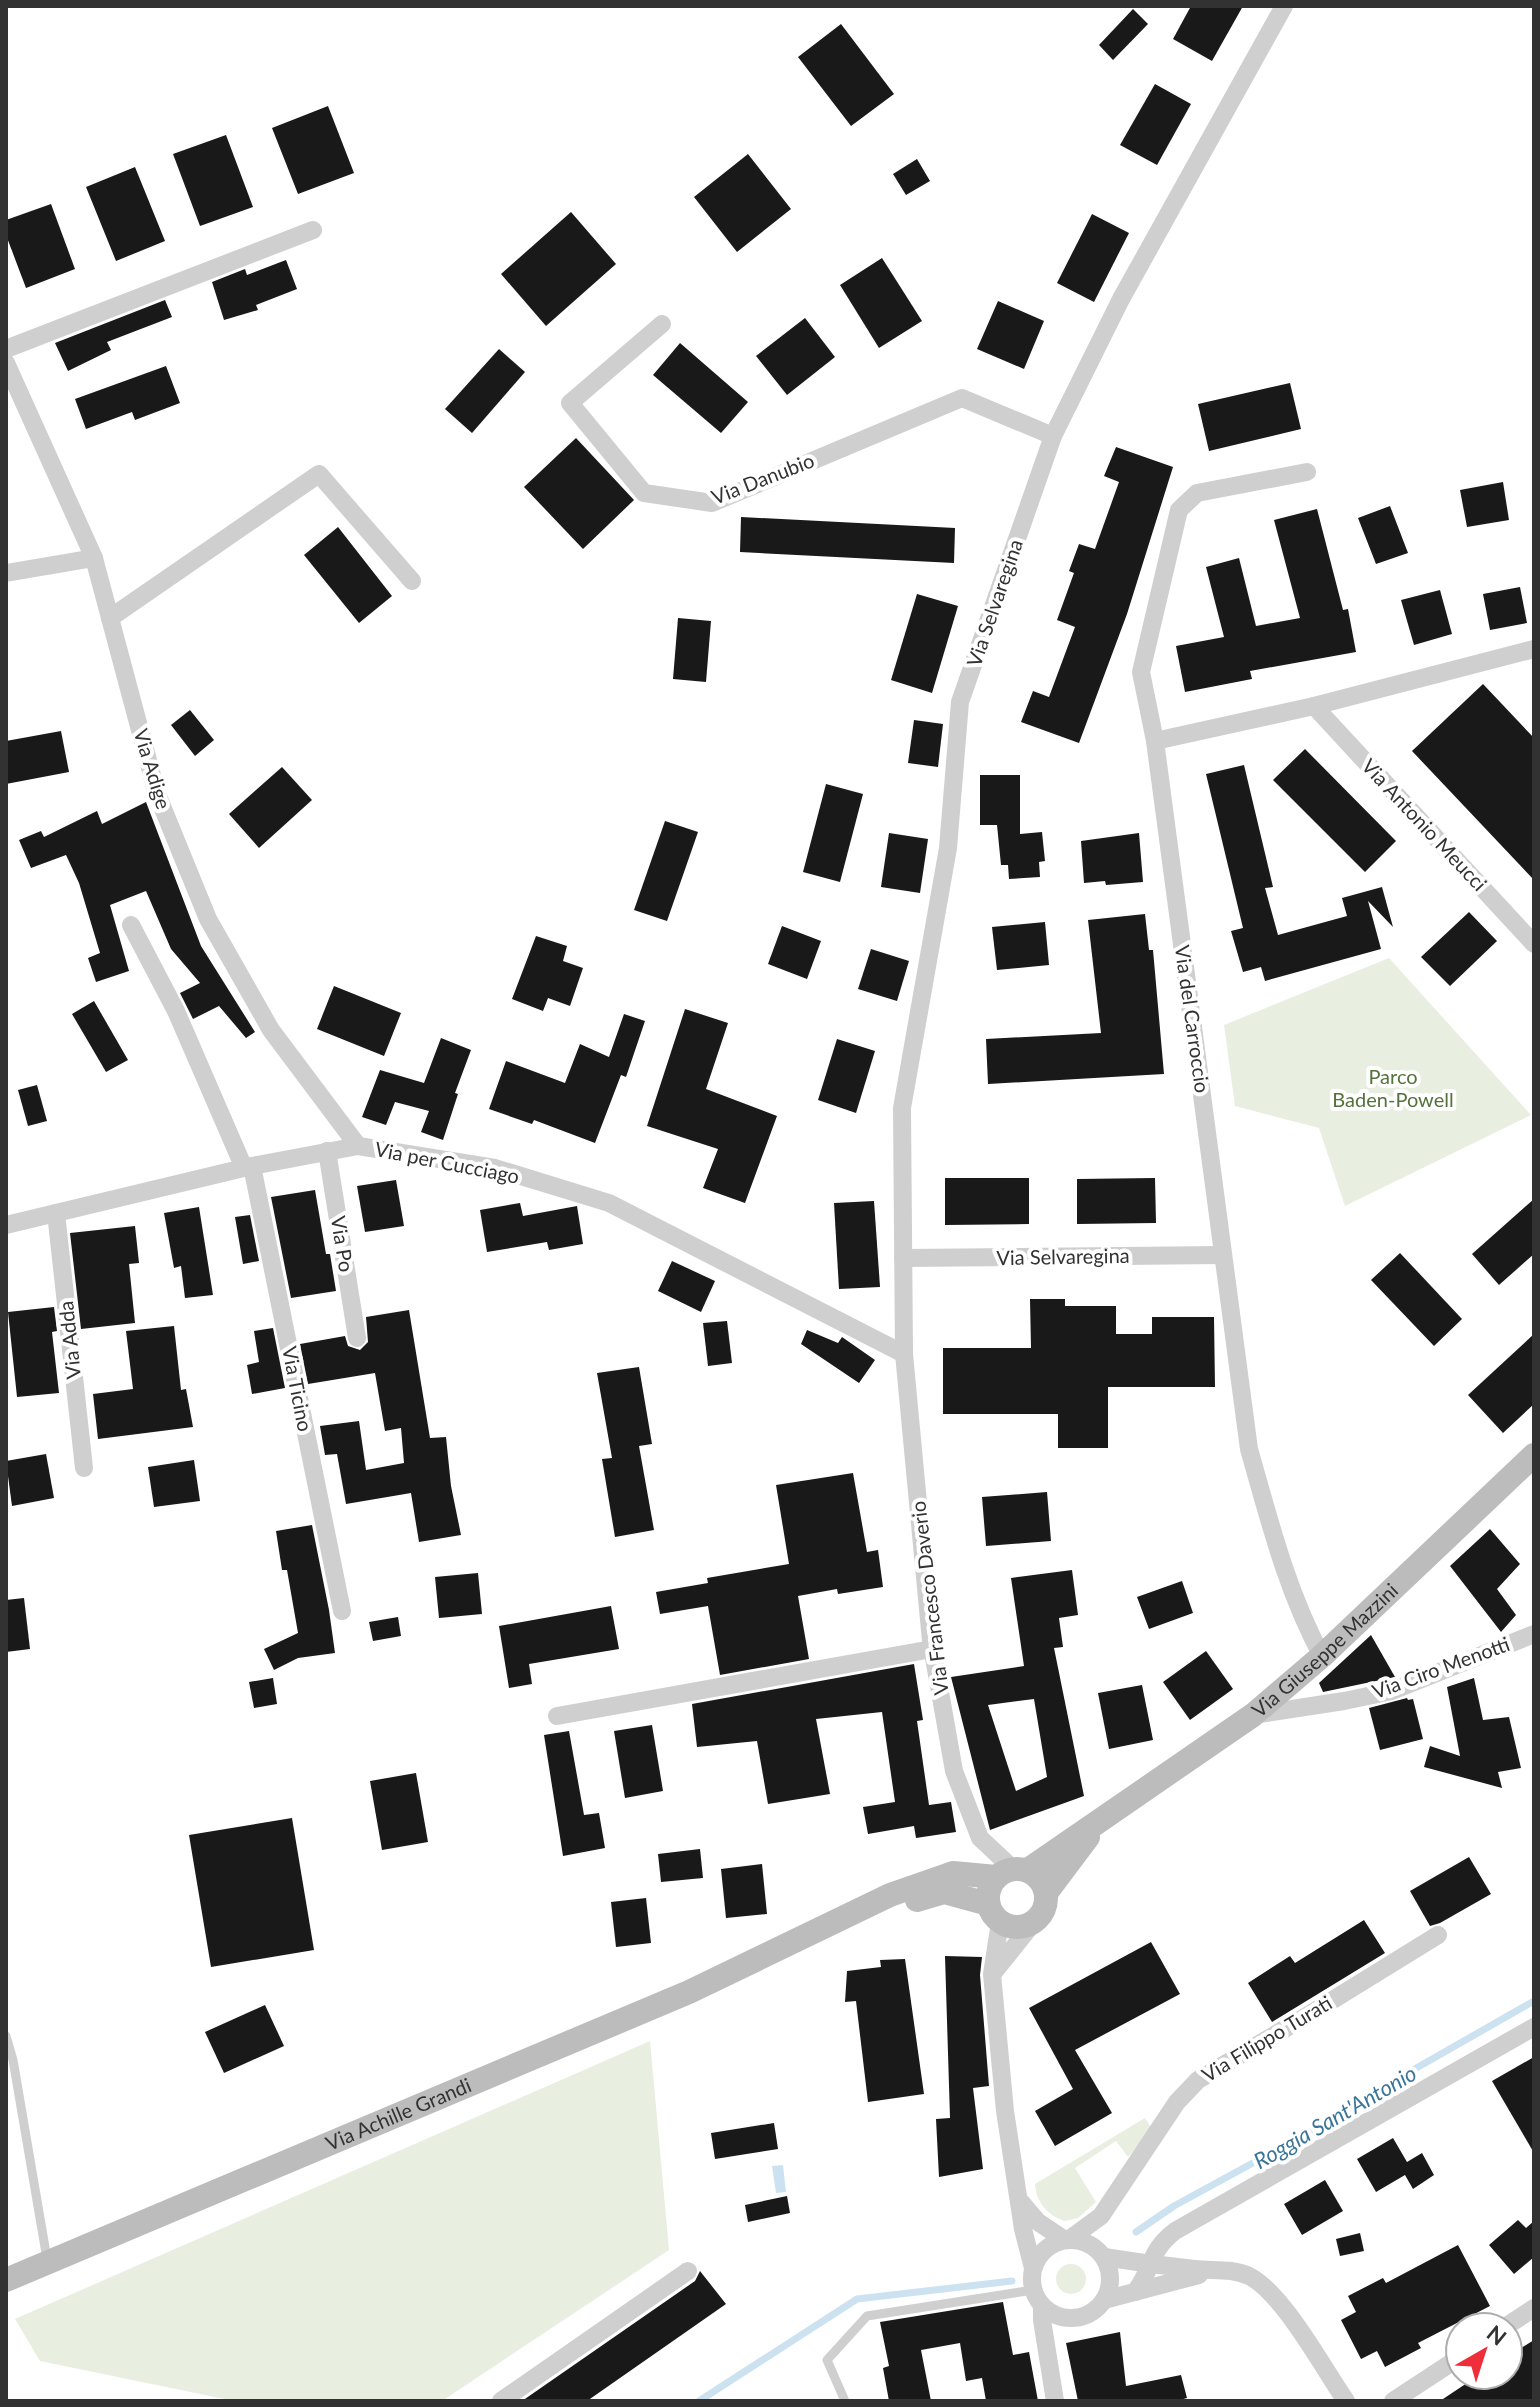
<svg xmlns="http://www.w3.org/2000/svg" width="1540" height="2407" viewBox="0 0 1540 2407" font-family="Lato,sans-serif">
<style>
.green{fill:#e8efe0}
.water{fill:#cce2f0}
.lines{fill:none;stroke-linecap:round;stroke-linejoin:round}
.stream{stroke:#cce2f0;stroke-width:7}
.building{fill:#191919;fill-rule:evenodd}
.lane{stroke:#cfcfcf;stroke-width:9}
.street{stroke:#cfcfcf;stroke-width:18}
.secondary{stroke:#bcbcbc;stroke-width:24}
.labels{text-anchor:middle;stroke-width:8;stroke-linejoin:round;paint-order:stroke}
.street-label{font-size:20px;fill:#323232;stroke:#fff}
.park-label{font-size:20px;fill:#55723c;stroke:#fff}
.water-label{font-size:22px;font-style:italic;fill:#39759b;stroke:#fff}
</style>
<rect width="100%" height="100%" fill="#fff"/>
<g class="green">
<polygon points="1389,958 1531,1115 1345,1206 1319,1128 1235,1106 1224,1025"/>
<polygon points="650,2041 669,2250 442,2401 234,2401 40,2361 15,2319"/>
<path d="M1145,2118L1152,2129L1128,2157L1116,2141L1075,2168L1096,2202L1078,2218L1065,2221C1048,2216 1036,2202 1035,2184Z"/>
<circle cx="1071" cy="2279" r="15"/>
</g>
<polygon class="water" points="783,2165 786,2192 776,2193 772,2166"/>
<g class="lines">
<g class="stream">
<polyline points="1136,2232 1174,2206 1337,2117 1390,2083 1534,2001"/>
<polyline points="699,2401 857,2299 1012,2281"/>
</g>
</g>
<g class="building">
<polygon points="1191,6 1243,6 1212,61 1173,39"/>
<polygon points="1133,9 1148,24 1113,60 1099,45"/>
<polygon points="841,24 894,94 851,126 798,57"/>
<polygon points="1155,84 1191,104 1157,165 1120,145"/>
<polygon points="328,106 354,173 298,194 272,128"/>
<polygon points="226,135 253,207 200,226 173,154"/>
<polygon points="748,154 791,209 737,252 694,197"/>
<polygon points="917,159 930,181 906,195 893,174"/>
<polygon points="135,167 165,241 116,261 86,187"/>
<polygon points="51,204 75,269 26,288 6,235 6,220"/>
<polygon points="571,212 616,264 546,326 501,274"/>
<polygon points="1092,214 1129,233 1094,302 1057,283"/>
<polygon points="882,258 922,321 879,348 840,285"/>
<polygon points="286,260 297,289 256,305 258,310 224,320 212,282 245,269 247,275"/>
<polygon points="165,300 172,317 107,342 111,350 68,371 55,343"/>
<polygon points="998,301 1044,321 1024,369 977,349"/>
<polygon points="805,318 835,357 787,395 756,356"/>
<polygon points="680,343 748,402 721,433 653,375"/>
<polygon points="499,349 525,372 472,433 445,409"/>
<polygon points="166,366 180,403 135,420 132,412 86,429 75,399"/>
<polygon points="1290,383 1301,429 1209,451 1198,404"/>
<polygon points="576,438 634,500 583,549 524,487"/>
<polygon points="1116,447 1173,467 1127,614 1079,743 1021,722 1033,691 1049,697 1075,627 1057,620 1074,573 1069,571 1079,544 1095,549 1119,482 1104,476"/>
<polygon points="1503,482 1509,520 1467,527 1460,490"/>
<polygon points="1390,506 1408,553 1376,564 1358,518"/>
<polygon points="1317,509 1343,610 1348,609 1356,652 1250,671 1252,679 1185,692 1176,646 1224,637 1206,567 1239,558 1256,626 1300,618 1274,520"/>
<polygon points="741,517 955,528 954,563 740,552"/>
<polygon points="338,527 392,596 359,623 304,555"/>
<polygon points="1520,587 1527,623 1490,630 1483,594"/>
<polygon points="1440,590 1452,634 1414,645 1401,600"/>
<polygon points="917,594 958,606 932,693 891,680"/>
<polygon points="678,618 711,621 706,682 673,679"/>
<polygon points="1483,684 1534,738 1534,880 1412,751"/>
<polygon points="190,710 214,740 195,756 171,725"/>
<polygon points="914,720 943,724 938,767 908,763"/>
<polygon points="61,731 69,772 6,784 6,741"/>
<polygon points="1305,749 1396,841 1365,872 1273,780"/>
<polygon points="1244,765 1273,887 1265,888 1278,935 1347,916 1342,898 1382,887 1393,927 1368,901 1381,949 1265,981 1261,967 1243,972 1231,931 1243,928 1206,774"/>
<polygon points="282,767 312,800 259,848 229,814"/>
<polygon points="980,775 1020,775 1020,834 1042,832 1045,861 1039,862 1040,877 1009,879 1008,865 1001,865 997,825 980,825"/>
<polygon points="826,784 863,794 840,882 803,872"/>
<polygon points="146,802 201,946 255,1032 246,1038 219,1006 193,1019 180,993 200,983 171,949 146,891 110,905 129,971 96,982 88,958 100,953 79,883 66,855 31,868 19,840 41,831 44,837 97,811 102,824"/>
<polygon points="665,821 698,832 667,921 634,910"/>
<polygon points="889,833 928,839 920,893 881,887"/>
<polygon points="1139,833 1143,882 1106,885 1105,881 1084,883 1081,841"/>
<polygon points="1469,912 1497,941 1450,986 1421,957"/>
<polygon points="1145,914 1149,950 1153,950 1164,1074 988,1084 986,1039 1101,1033 1088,920"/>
<polygon points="1045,922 1049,965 997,970 992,927"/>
<polygon points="782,926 821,941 807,979 768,964"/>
<polygon points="536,936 567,946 563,961 583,968 570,1006 548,998 543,1011 512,999"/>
<polygon points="871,949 909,961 897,1001 858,989"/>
<polygon points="334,986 401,1013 384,1056 317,1029"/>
<polygon points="94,1001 128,1060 106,1072 72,1014"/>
<polygon points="685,1009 728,1023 706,1089 777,1116 745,1203 703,1188 718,1149 647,1126"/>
<polygon points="624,1014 645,1021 626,1077 621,1075 595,1143 534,1120 532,1124 489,1109 506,1061 565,1083 580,1044 609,1057"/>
<polygon points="441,1038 471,1050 455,1093 458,1094 443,1140 421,1132 429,1111 395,1102 386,1125 362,1117 380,1070 424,1083"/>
<polygon points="837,1039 875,1051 856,1113 818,1100"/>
<polygon points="37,1085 47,1121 28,1126 18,1090"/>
<polygon points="945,1178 1029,1178 1029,1224 945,1225"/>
<polygon points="1155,1178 1156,1223 1077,1224 1077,1179"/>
<polygon points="396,1180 404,1226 365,1232 357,1186"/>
<polygon points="315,1190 326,1254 330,1254 336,1291 291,1298 271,1197"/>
<polygon points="1534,1199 1534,1254 1499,1285 1472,1254"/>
<polygon points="874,1201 880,1287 839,1289 834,1203"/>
<polygon points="520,1203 523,1216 577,1206 583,1244 549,1250 547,1242 487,1252 480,1210"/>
<polygon points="199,1207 213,1295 185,1298 181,1266 174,1268 164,1213"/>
<polygon points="250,1215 259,1261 243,1264 235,1217"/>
<polygon points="135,1226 139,1263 129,1264 135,1323 81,1329 70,1233"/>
<polygon points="1400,1253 1462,1319 1434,1346 1371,1280"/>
<polygon points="672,1261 715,1281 701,1312 658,1291"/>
<polygon points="1030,1299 1065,1299 1065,1306 1116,1306 1116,1334 1152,1334 1152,1317 1214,1317 1215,1387 1108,1387 1108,1448 1058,1448 1058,1414 943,1414 943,1348 1031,1348"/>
<polygon points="54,1307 57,1331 52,1332 59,1393 17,1397 8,1312"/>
<polygon points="409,1310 430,1438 446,1437 451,1486 461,1535 419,1542 411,1493 346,1504 337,1454 325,1455 320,1426 359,1421 366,1470 404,1463 401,1428 385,1431 375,1373 308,1384 300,1344 345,1336 348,1346 360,1350 368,1342 366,1317"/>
<polygon points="727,1321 732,1363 708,1366 703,1323"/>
<polygon points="174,1326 181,1390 186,1389 193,1427 98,1439 93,1394 133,1389 126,1331"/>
<polygon points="273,1328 285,1388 252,1394 247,1365 259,1362 254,1331"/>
<polygon points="807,1330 838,1343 842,1337 875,1360 859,1383 801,1344"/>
<polygon points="1534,1334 1534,1404 1503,1433 1468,1395"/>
<polygon points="639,1367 652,1444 639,1446 654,1530 615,1537 602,1459 612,1458 597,1373"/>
<polygon points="46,1454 54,1498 12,1506 6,1461"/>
<polygon points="194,1460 200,1501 154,1507 148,1467"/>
<polygon points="853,1473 867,1552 878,1550 883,1587 838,1594 837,1589 798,1596 809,1659 720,1675 708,1606 660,1614 656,1592 708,1583 707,1578 789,1564 776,1485"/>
<polygon points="1047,1492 1051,1541 986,1546 982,1497"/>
<polygon points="312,1525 329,1610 335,1653 298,1658 274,1670 264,1649 298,1633 287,1570 282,1570 276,1531"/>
<polygon points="1490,1529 1520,1564 1497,1589 1516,1615 1501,1632 1450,1566"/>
<path d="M1072,1570L1078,1615L1059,1618L1063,1647L1054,1648L1084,1796L990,1830L951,1677L1024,1666L1011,1578ZM1034,1699L1047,1777L1016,1791L988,1705Z"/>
<polygon points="478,1573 482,1614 439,1618 435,1577"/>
<polygon points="1182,1581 1193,1613 1149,1629 1137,1597"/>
<polygon points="24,1598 30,1649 6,1652 6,1600"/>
<polygon points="611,1606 619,1649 529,1664 532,1684 509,1688 499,1626"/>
<polygon points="398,1617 401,1636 373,1641 369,1622"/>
<polygon points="1371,1635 1395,1677 1323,1692 1319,1683"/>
<polygon points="1206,1651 1233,1689 1190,1720 1163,1682"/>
<polygon points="914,1664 923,1720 917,1721 929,1805 951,1802 956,1832 916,1838 914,1826 868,1834 863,1807 895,1802 882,1712 816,1719 830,1794 768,1804 757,1741 697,1747 692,1704"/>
<polygon points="273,1678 277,1704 254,1708 249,1682"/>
<polygon points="1474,1678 1483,1720 1509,1717 1521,1768 1498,1772 1502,1788 1424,1767 1430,1746 1460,1756 1447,1687"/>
<polygon points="1142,1685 1153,1740 1109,1749 1098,1693"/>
<polygon points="1407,1698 1408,1700 1413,1699 1423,1739 1380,1750 1369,1708"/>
<polygon points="652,1725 663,1791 625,1798 614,1731"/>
<polygon points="569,1731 584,1815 599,1813 605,1848 563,1856 544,1735"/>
<polygon points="416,1773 428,1842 382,1850 370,1781"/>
<polygon points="292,1818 314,1950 211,1967 189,1835"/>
<polygon points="700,1849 703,1878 661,1882 658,1854"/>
<polygon points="1469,1857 1491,1894 1440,1923 1430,1926 1410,1891"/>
<polygon points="762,1864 767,1914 726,1918 721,1869"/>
<polygon points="646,1898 651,1943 616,1947 611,1902"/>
<polygon points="1364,1920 1385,1953 1272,2022 1248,1983 1290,1956 1295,1963"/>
<polygon points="1151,1942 1180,1994 1075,2050 1112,2113 1055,2146 1035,2111 1073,2089 1029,2008"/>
<polygon points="945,1956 982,1957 980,1975 989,2086 973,2088 983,2169 939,2177 936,2119 950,2118"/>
<polygon points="905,1959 924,2094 868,2102 856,2001 845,2002 847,1971 881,1967 880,1960"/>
<polygon points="265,2005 284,2046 224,2073 205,2032"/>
<polygon points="1534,2057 1534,2153 1492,2081"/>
<polygon points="774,2123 778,2149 715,2159 711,2133"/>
<polygon points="1393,2138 1407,2162 1422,2153 1434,2175 1413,2189 1405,2175 1376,2192 1357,2159"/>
<polygon points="1325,2180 1343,2211 1302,2235 1284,2204"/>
<polygon points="787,2196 790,2213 748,2222 745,2205"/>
<polygon points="1518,2220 1526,2228 1534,2221 1534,2257 1514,2274 1489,2245"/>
<polygon points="1360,2233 1364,2251 1340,2256 1336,2239"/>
<polygon points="1458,2245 1490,2306 1418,2343 1421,2348 1385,2367 1377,2351 1361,2359 1341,2320 1356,2312 1348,2296 1383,2278 1386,2283"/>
<polygon points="700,2271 726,2304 587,2401 522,2401 695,2281"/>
<polygon points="1003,2302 1013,2355 1029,2352 1038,2401 986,2401 982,2378 966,2381 960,2343 921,2350 931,2401 889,2401 883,2368 889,2366 880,2322"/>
<polygon points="1120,2332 1126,2386 1181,2375 1187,2398 1176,2401 1078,2401 1066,2343"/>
<polygon points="1534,2340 1534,2401 1440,2401 1479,2375 1508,2375 1508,2356"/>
</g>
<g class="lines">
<g class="lane">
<polyline points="6,2036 13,2060 47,2259"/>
<polyline points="845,2401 827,2360 867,2316 1033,2290"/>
</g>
<g class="street">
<polyline points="662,324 570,403 644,493 712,503 962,398 1053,436"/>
<polyline points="6,349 313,230"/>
<polyline points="6,363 94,558 157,794 208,919 271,1030 358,1146"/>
<path d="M1307,472L1197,493L1179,510L1141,672L1155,741L1249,1449C1269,1519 1287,1592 1322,1656"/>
<polyline points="6,573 94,558"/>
<polyline points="110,618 319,474 412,581"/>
<polyline points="1314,706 1534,944"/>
<polyline points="1155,741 1314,706 1534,649"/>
<polyline points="131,925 176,1011 244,1168"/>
<polyline points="327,1151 357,1338"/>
<polyline points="252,1166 342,1611"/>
<polyline points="56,1213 84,1468"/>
<polyline points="6,1225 252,1166 358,1146 495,1168 609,1203 904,1354"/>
<polyline points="903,1258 1223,1255"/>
<polyline points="1253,1715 1344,1701 1392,1691 1534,1634"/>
<polyline points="557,1716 932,1649"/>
<polyline points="1013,1869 980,1838 954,1771 931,1641 904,1354 902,1108 948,848 960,702 1053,436 1121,299 1284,6"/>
<polyline points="1000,1922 992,1974 1005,2111 1023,2229 1033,2268"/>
<polyline points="994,1972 1034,1922"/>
<polyline points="1021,2202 1038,2222 1065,2240"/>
<polyline points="1071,2238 1101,2216 1177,2102 1198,2080 1310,2014 1438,1935"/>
<circle cx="1071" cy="2279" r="39"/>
<path d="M1104,2257C1134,2262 1164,2266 1195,2269C1213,2271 1232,2268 1249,2276C1283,2293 1323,2368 1346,2401"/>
<path d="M1135,2292C1154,2267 1148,2252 1175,2231L1534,2027"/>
<polyline points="1104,2300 1199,2275"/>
<polyline points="1042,2307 1042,2320 1055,2401"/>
<polyline points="1505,2327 1534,2308"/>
<polyline points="501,2401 688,2271"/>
<polyline points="1393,2401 1460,2357"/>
</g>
<g class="secondary">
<circle cx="1017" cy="1898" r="29"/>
<path id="s1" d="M1028,1870L1253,1715L1322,1656L1534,1455"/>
<polyline points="1046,1893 1088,1837"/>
<polyline points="917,1900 944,1892 988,1904"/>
<path id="s2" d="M6,2280L689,1992L890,1895L953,1873L996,1877"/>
</g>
</g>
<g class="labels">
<g class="street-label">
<text transform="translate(763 479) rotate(-21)" y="7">Via Danubio</text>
<text transform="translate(995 603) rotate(-71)" y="7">Via Selvaregina</text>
<text transform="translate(152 769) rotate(73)" y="7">Via Adige</text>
<text transform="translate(1424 825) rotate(47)" y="7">Via Antonio Meucci</text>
<text transform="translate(1192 1019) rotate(82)" y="7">Via del Carroccio</text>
<text transform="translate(447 1163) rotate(11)" y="7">Via per Cucciago</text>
<text transform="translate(342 1244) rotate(81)" y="7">Via Po</text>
<text transform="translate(1063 1257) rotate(-1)" y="7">Via Selvaregina</text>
<text transform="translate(70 1340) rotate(-96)" y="7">Via Adda</text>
<text transform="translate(297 1389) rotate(79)" y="7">Via Ticino</text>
<text transform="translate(930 1598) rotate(-97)" y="7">Via Francesco Daverio</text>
<text dy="7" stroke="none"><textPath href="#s1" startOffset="370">Via Giuseppe Mazzini</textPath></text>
<text transform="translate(1441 1668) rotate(-20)" y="7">Via Ciro Menotti</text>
<text transform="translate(1267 2039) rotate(-31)" y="7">Via Filippo Turati</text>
<text dy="7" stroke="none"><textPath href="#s2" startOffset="426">Via Achille Grandi</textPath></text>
</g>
<g class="park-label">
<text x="1393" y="1084">Parco<tspan x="1393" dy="23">Baden-Powell</tspan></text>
</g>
<g class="water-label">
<text transform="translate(1335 2117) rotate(-30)" y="8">Roggia Sant'Antonio</text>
</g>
</g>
<rect width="1540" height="2407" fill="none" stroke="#323232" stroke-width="16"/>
<g transform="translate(1484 2351) rotate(39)"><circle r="38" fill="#ffffff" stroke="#adadad" stroke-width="2"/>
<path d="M0-6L14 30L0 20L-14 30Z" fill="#f02d3a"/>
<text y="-12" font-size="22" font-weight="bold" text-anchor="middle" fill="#323232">N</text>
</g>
</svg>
